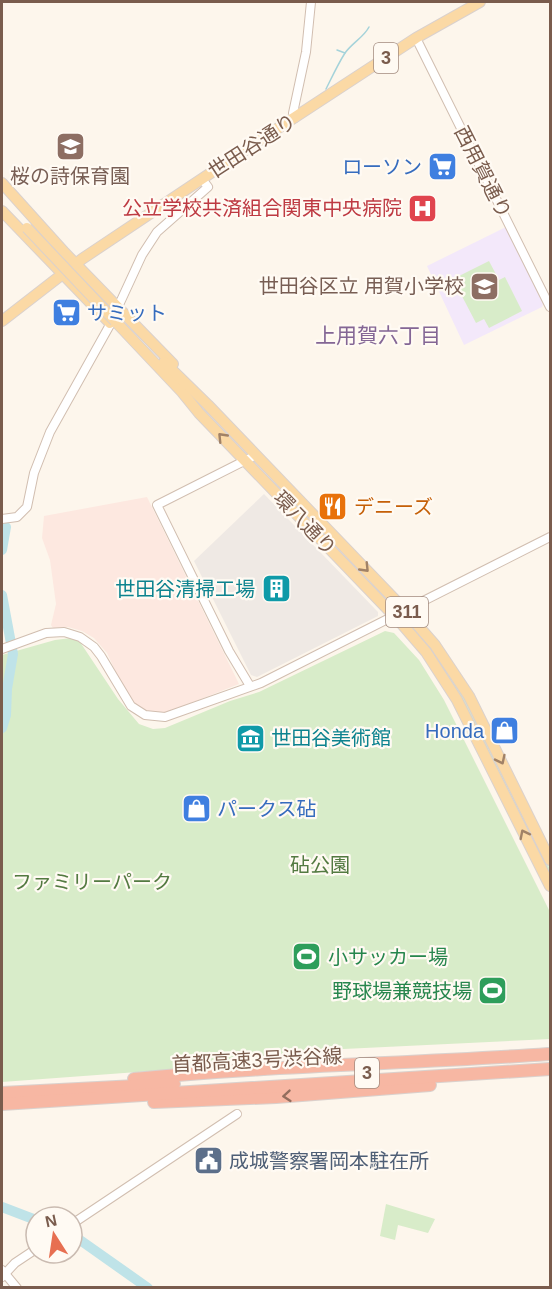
<svg xmlns="http://www.w3.org/2000/svg" width="552" height="1289" viewBox="0 0 552 1289" font-family="Arial,'Noto Sans JP',sans-serif">
<style>
.commercial{fill:#fde8e0}
.industrial{fill:#efe9e4}
.education{fill:#f3e8fa}
.green{fill:#d8ecc9}
.lines{fill:none;stroke-linecap:round;stroke-linejoin:round}
.stream{stroke:#a5d3da;stroke-width:1.5}
.river{stroke:#bfe3e8;stroke-width:10}
.tertiary-casing{stroke:#d1beb0;stroke-width:10}
.primary-casing{stroke:#dad1cd;stroke-width:12}
.motorway-casing{stroke:#dad1cd;stroke-width:14}
.tertiary{stroke:#fff;stroke-width:8}
.primary{stroke:#fbd9a5;stroke-width:10}
.motorway{stroke:#f7b7a3;stroke-width:12}
.primary-bridge-casing{stroke:#dad1cd;stroke-width:12;stroke-linecap:butt}
.primary-bridge{stroke:#fbd9a5;stroke-width:10}
.oneway{stroke:#a18267}
.oneway2{stroke:#936e5e}
.labels{text-anchor:middle;stroke-width:4.5;stroke-linejoin:round;paint-order:stroke}
.shield{fill:#fffaf3;stroke:#a28b7f;stroke-width:1.5}
.shield-label{font-size:18px;font-weight:bold;fill:#7a5c4d}
.street-label{font-size:20px;fill:#7a5c4d;stroke:#fffaf3}
.shop-label{font-size:20px;fill:#366cbe;stroke:#fffaf3;text-anchor:end}
.education-label{font-size:20px;fill:#785e54;stroke:#fffaf3}
.health-label{font-size:20px;fill:#be3a42;stroke:#fffaf3;text-anchor:end}
.food-label{font-size:20px;fill:#c56008;stroke:#fffaf3;text-anchor:start}
.culture-label{font-size:20px;fill:#0d838f;stroke:#fffaf3;text-anchor:end}
.park-label{font-size:20px;fill:#537a41;stroke:#fffaf3}
.leisure-label{font-size:20px;fill:#27864d;stroke:#fffaf3;text-anchor:start}
.service-label{font-size:20px;fill:#4e5e75;stroke:#fffaf3;text-anchor:start}
.neighbourhood-label{font-size:21px;fill:#846695;stroke:#fffaf3}
</style>
<rect width="100%" height="100%" fill="#fdf6ec"/>
<polygon class="commercial" points="147,497 239,684 163,714 145,713 131,705 107,653 94,638 82,631 68,627 53,628 51,625 56,604 50,560 42,538 44,516"/>
<polygon class="industrial" points="264,494 378,612 378,616 257,677 251,675 194,561"/>
<polygon class="education" points="506,227 543,304 542,307 464,345 427,266"/>
<g class="green">
<polygon points="489,261 499,280 505,277 522,311 489,328 484,319 476,323 453,279"/>
<polygon points="410,624 429,644 462,694 550,869 550,877 436,660 424,641"/>
<polygon points="385,631 394,633 419,660 444,700 550,912 550,1039 302,1051 192,1068 2,1082 2,655 55,640 71,638 80,642 118,699 139,724 153,729 165,728 230,701 259,692"/>
<polygon points="386,1204 435,1219 428,1233 398,1225 395,1240 380,1236"/>
</g>
<g class="lines">
<g class="stream">
<polyline points="337,50 345,53"/>
<path d="M326,89C332,77 338,64 345,53C352,43 364,37 369,27"/>
</g>
<g class="river">
<polyline points="2,523 6,527 2,550"/>
<polyline points="2,595 13,654 7,689 6,715 2,728"/>
<polyline points="2,1207 36,1220"/>
<polyline points="72,1236 80,1240 148,1288"/>
</g>
<defs>
<g id="tertiary">
<polyline points="416,38 550,307"/>
<polyline points="295,118 293,113 306,52 311,2"/>
<polyline points="118,307 142,255 157,232 208,187 202,179"/>
<polyline points="2,519 17,517 27,507 34,473 50,432 111,323"/>
<polyline points="2,649 46,633 64,632 80,637 94,647 101,656 131,706 145,715 165,717 261,683 550,537"/>
<polyline points="250,686 229,651 157,505 256,455"/>
<polyline points="72,1224 237,1114"/>
<polyline points="2,1270 17,1288"/>
<polyline points="2,1277 15,1263 36,1249"/>
</g>
<g id="primary">
<polyline points="2,183 65,253 173,364"/>
<polyline points="2,211 110,323"/>
<polyline points="2,321 82,259 260,140 416,38 480,2"/>
<polyline points="115,321 182,392 199,413 401,623 426,652 457,700 550,886"/>
<polyline points="164,362 208,405 400,605 435,645 469,696 550,860"/>
</g>
<g id="motorway">
<path d="M134,1079C272,1065 410,1064 548,1054"/>
<polyline points="2,1093 174,1084"/>
<polyline points="154,1102 276,1097 430,1085"/>
<polyline points="2,1104 550,1069"/>
</g>
</defs>
<use href="#tertiary" class="tertiary-casing"/>
<use href="#primary" class="primary-casing"/>
<use href="#motorway" class="motorway-casing"/>
<use href="#tertiary" class="tertiary"/>
<use href="#primary" class="primary"/>
<use href="#motorway" class="motorway"/>
<defs>
<polyline id="primary-bridge" points="27,228 115,321"/>
</defs>
<use href="#primary-bridge" class="primary-bridge-casing"/>
<use href="#primary-bridge" class="primary-bridge"/>
</g>
<defs><path id="oneway-chevron" d="M-2-3.5L2.5 0L-2 3.5" fill="none" stroke-width="1.6" stroke-linecap="round" stroke-linejoin="round" transform="scale(1.5)"/></defs>
<g class="oneway">
<use href="#oneway-chevron" transform="translate(222 437) rotate(-134)"/>
<use href="#oneway-chevron" transform="translate(365 568) rotate(46)"/>
<use href="#oneway-chevron" transform="translate(501 760) rotate(64)"/>
<use href="#oneway-chevron" transform="translate(524 834) rotate(-117)"/>
</g>
<use class="oneway2" href="#oneway-chevron" transform="translate(287 1096) rotate(175)"/>
<defs>
<symbol id="school-square" viewBox="-11 -11 22 22"><rect x="-9" y="-9" width="18" height="18" rx="4" fill="#8d6e63" stroke="#fffaf3"/><path d="M0-5L7-2L0 1L-7-2ZM-4 1L0 2.5L4 1V4Q0 6-4 4Z" fill="#fff"/></symbol>
<symbol id="supermarket-square" viewBox="-11 -11 22 22"><rect x="-9" y="-9" width="18" height="18" rx="4" fill="#3f7fe0" stroke="#fffaf3"/><path d="M-6-5.5h2.5l.6 2H6L4.5 2H-2.5L-4.4-4H-6ZM-1.5 3.2a1.3 1.3 0 1 0 .1 0ZM3 3.2a1.3 1.3 0 1 0 .1 0Z" fill="#fff"/></symbol>
<symbol id="hospital-square" viewBox="-11 -11 22 22"><rect x="-9" y="-9" width="18" height="18" rx="4" fill="#e0444e" stroke="#fffaf3"/><path d="M-5-5h3v3.5h4V-5h3V5h-3V1.5h-4V5h-3Z" fill="#fff"/></symbol>
<symbol id="restaurant-square" viewBox="-11 -11 22 22"><rect x="-9" y="-9" width="18" height="18" rx="4" fill="#e8710a" stroke="#fffaf3"/><path d="M-5-6h1v4h1v-4h1v4h1v-4h1v5L-1.5 .5V6h-2V.5L-5-1ZM5-6V6H3V1.5H1.5Q1.5-4 5-6Z" fill="#fff"/></symbol>
<symbol id="building-square" viewBox="-11 -11 22 22"><rect x="-9" y="-9" width="18" height="18" rx="4" fill="#0f9aa8" stroke="#fffaf3"/><path d="M-4-6H4V6H1V3H-1V6H-4ZM-2.5-4.3h1.7v1.8h-1.7ZM.8-4.3h1.7v1.8H.8ZM-2.5-1h1.7V.8h-1.7ZM.8-1h1.7V.8H.8Z" fill="#fff"/></symbol>
<symbol id="shop-square" viewBox="-11 -11 22 22"><rect x="-9" y="-9" width="18" height="18" rx="4" fill="#3f7fe0" stroke="#fffaf3"/><path d="M-5-2.5h2.3a2.7 3.5 0 0 1 5.4 0H5L5.5 6h-11ZM-1.5-2.5h3a1.5 2.3 0 0 0-3 0Z" fill="#fff"/></symbol>
<symbol id="museum-square" viewBox="-11 -11 22 22"><rect x="-9" y="-9" width="18" height="18" rx="4" fill="#0f9aa8" stroke="#fffaf3"/><path d="M0-6L6-3V-2H-6V-3ZM-5-1h2V3h-2ZM-1-1h2V3h-2ZM3-1h2V3H3ZM-6 4H6V6H-6Z" fill="#fff"/></symbol>
<symbol id="stadium-square" viewBox="-11 -11 22 22"><rect x="-9" y="-9" width="18" height="18" rx="4" fill="#2e9e5b" stroke="#fffaf3"/><path d="M0-5a6.5 5 0 1 0 0 10a6.5 5 0 1 0 0-10ZM-3.5-1.8h7v3.6h-7Z" fill="#fff"/></symbol>
<symbol id="civic-square" viewBox="-11 -11 22 22"><rect x="-9" y="-9" width="18" height="18" rx="4" fill="#5c6f8a" stroke="#fffaf3"/><path d="M-.6-6.5H3V-4.5H.6V-3L4-1V1h2V6H-6V1h2V-1L-.6-3ZM-1.2 2.5V6h2.4V2.5Z" fill="#fff"/></symbol>
</defs>
<g fill-rule="evenodd">
<use href="#school-square" x="54" y="130" width="33" height="33"/>
<use href="#supermarket-square" x="426" y="150" width="33" height="33"/>
<use href="#hospital-square" x="406" y="192" width="33" height="33"/>
<use href="#school-square" x="468" y="270" width="33" height="33"/>
<use href="#supermarket-square" x="50" y="296" width="33" height="33"/>
<use href="#restaurant-square" x="316" y="490" width="33" height="33"/>
<use href="#building-square" x="260" y="572" width="33" height="33"/>
<use href="#shop-square" x="488" y="714" width="33" height="33"/>
<use href="#museum-square" x="234" y="722" width="33" height="33"/>
<use href="#shop-square" x="180" y="792" width="33" height="33"/>
<use href="#stadium-square" x="290" y="940" width="33" height="33"/>
<use href="#stadium-square" x="476" y="974" width="33" height="33"/>
<use href="#civic-square" x="192" y="1144" width="33" height="33"/>
</g>
<g class="labels">
<g class="shield">
<rect x="374" y="43" width="24" height="30" rx="4.5"/>
<rect x="386" y="597" width="42" height="30" rx="4.5"/>
<rect x="355" y="1058" width="24" height="30" rx="4.5"/>
</g>
<g class="shield-label">
<text x="386" y="64">3</text>
<text x="407" y="618">311</text>
<text x="367" y="1079">3</text>
</g>
<g class="street-label">
<text transform="translate(252 146) rotate(-33)" y="7">世田谷通り</text>
<text transform="translate(483 172) rotate(63)" y="7">西用賀通り</text>
<text transform="translate(305 523) rotate(46)" y="7">環八通り</text>
<text transform="translate(257 1060) rotate(-3)" y="7">首都高速3号渋谷線</text>
</g>
<g class="shop-label">
<text x="422" y="174">ローソン</text>
<text x="87" y="320" text-anchor="start">サミット</text>
<text x="484" y="738">Honda</text>
<text x="217" y="816" text-anchor="start">パークス砧</text>
</g>
<g class="education-label">
<text x="70" y="183">桜の詩保育園</text>
<text x="464" y="293" text-anchor="end">世田谷区立 用賀小学校</text>
</g>
<g class="health-label">
<text x="402" y="215">公立学校共済組合関東中央病院</text>
</g>
<g class="food-label">
<text x="354" y="514">デニーズ</text>
</g>
<g class="culture-label">
<text x="255" y="596">世田谷清掃工場</text>
<text x="271" y="745" text-anchor="start">世田谷美術館</text>
</g>
<g class="park-label">
<text x="320" y="872">砧公園</text>
<text x="92" y="889">ファミリーパーク</text>
</g>
<g class="leisure-label">
<text x="328" y="964">小サッカー場</text>
<text x="472" y="998" text-anchor="end">野球場兼競技場</text>
</g>
<g class="service-label">
<text x="229" y="1168">成城警察署岡本駐在所</text>
</g>
<g class="neighbourhood-label">
<text x="378" y="343">上用賀六丁目</text>
</g>
</g>
<rect width="552" height="1289" fill="none" stroke="#7a5c4d" stroke-width="6"/>
<g transform="translate(54 1235) rotate(348)"><circle r="28" fill="#fffaf3" stroke="#cabbb1" stroke-width="1.5"/>
<path d="M0-4.5L10 22L0 15L-10 22Z" fill="#e76f51"/>
<text y="-9" font-size="16" font-weight="bold" text-anchor="middle" fill="#7a5c4d">N</text>
</g>
</svg>
